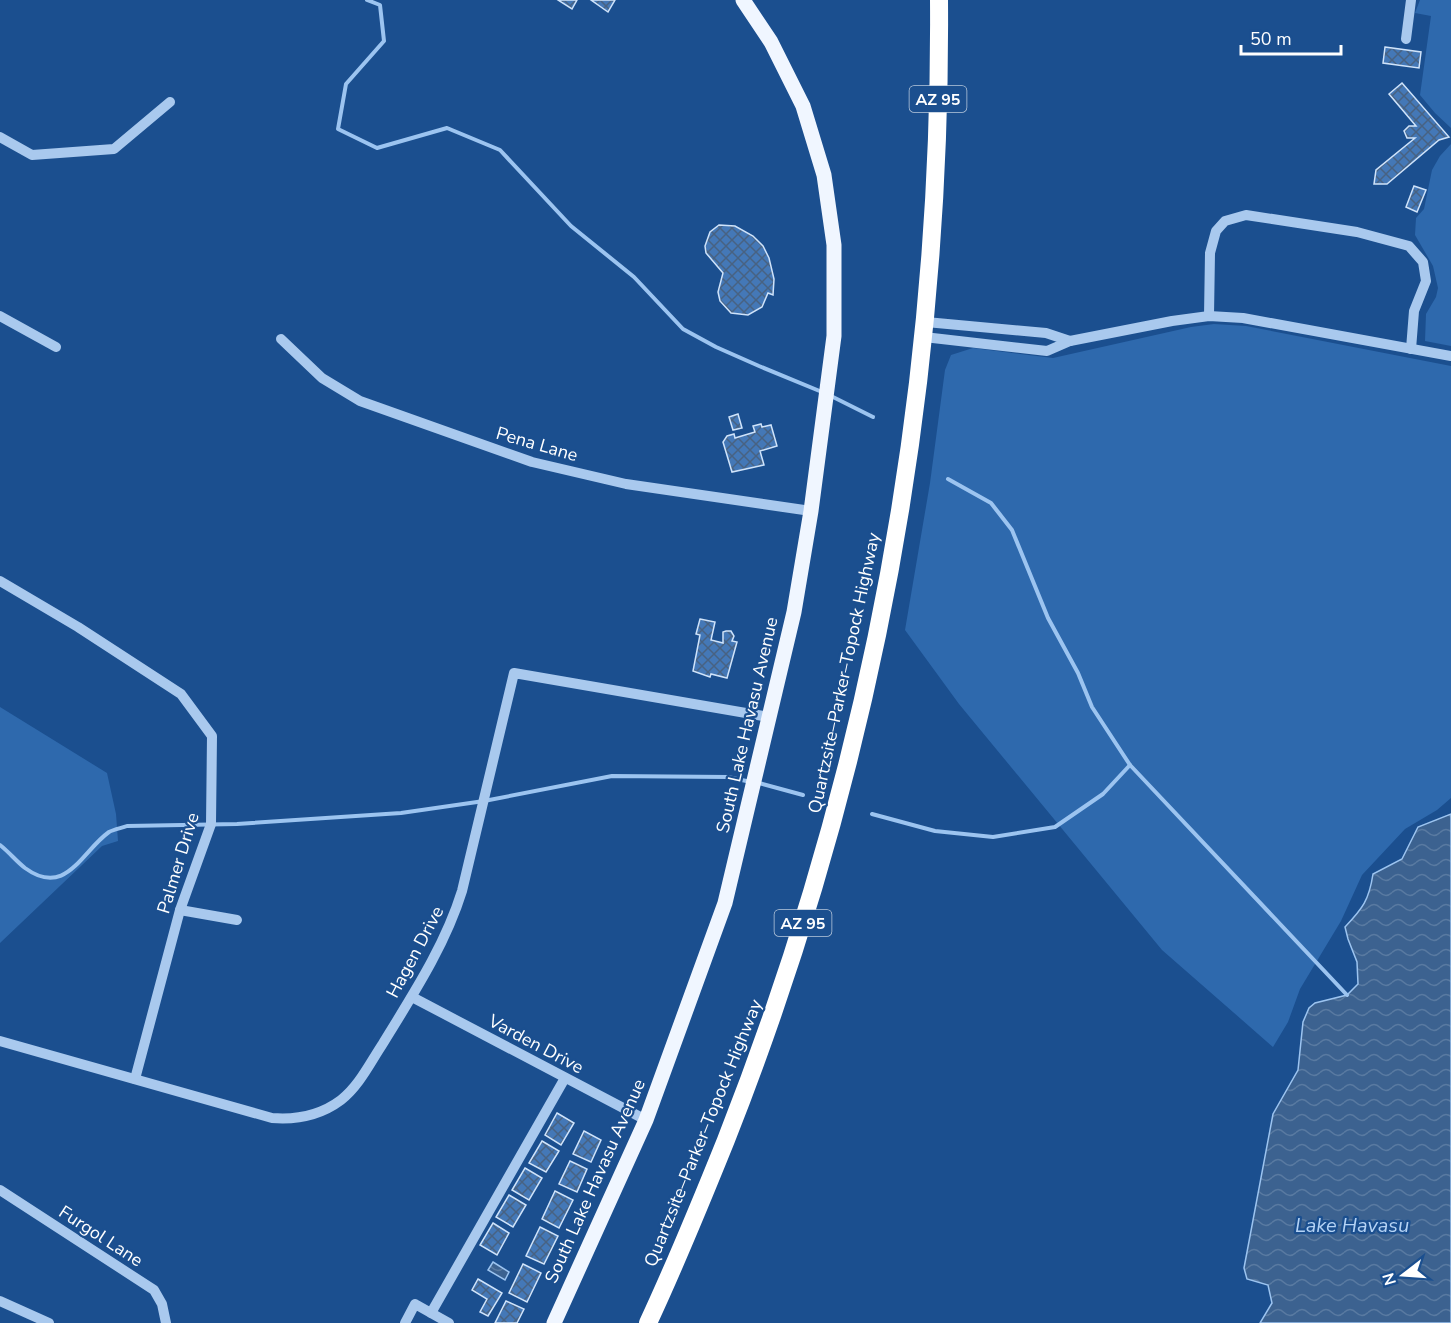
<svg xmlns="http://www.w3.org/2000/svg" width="1451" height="1323" viewBox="0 0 1451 1323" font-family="'Nunito Sans',sans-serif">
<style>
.green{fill:#2e69ad}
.water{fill:url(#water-waves);stroke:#9cc4f0;stroke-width:1.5}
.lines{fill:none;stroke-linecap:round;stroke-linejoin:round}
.stream{stroke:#9cc4f0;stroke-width:4}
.building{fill:url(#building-cross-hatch);stroke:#cfe3fa;stroke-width:1.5}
.minor{stroke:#a9c9ee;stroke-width:10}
.major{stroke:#f0f6ff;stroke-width:15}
.highway{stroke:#fff;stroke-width:18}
.labels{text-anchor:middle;stroke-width:4.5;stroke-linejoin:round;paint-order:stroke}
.shield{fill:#1b4f8f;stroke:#bbcadd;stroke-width:1.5}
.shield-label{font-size:16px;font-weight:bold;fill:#fff}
.street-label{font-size:18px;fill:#fff;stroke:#1b4f8f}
.water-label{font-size:20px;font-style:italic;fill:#b5d3f5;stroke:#1b4f8f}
</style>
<defs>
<pattern id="water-waves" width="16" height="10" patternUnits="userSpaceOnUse" patternTransform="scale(1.5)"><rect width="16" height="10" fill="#3c6290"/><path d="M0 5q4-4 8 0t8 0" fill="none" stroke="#597aa1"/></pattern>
<pattern id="building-cross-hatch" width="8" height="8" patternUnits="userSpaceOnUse" patternTransform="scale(1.5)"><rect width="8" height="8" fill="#4478b7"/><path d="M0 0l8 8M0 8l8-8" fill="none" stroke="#486282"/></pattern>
</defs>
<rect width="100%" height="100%" fill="#1b4f8f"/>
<g class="green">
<polygon points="1420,0 1451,0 1451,128 1435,113 1420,95 1431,16 1415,13"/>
<polygon points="1451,144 1451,346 1425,341 1426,314 1436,297 1438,288 1433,266 1415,235 1416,218 1424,209 1432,170 1440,156"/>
<polygon points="1214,324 1246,326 1451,366 1451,798 1437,810 1405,829 1362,875 1341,921 1300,989 1288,1022 1273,1047 1162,950 959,704 905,630 930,483 945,370 951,355 973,348 1053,358 1191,327"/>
<polygon points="0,707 107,773 116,814 118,841 102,846 0,943"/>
</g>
<g class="water">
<path d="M1451,814V1323H1260L1272,1303L1268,1285L1247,1279L1244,1268L1273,1114L1298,1070L1303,1022L1309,1008L1315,1003L1347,995L1358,984L1357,962L1348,939L1345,927C1363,908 1369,900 1373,874L1402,859L1418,827Z"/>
<polygon points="493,1262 509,1272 505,1280 488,1270"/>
</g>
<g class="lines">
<g class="stream">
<polyline points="367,0 380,5 384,41 346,84 338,129 377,148 447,128 500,150 571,226 634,277 683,329 716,347 759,366 822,392"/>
<polyline points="829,395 873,417"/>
<polyline points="948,479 991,503 1012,530 1048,618 1078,673 1092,707 1130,765 1347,995"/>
<polyline points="759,783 803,795"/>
<polyline points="872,814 935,831 993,837 1055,827 1103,794 1130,765"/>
<path d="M0,845C9,852 16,861 25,868C66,898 81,852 109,832C114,829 122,828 127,826L237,824L401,813L484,801L612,776L728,777L751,782"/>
</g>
</g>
<g class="building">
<polygon points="558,0 577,0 572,9"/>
<polygon points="591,0 615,0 608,12"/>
<polygon points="1385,47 1421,52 1419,68 1383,63"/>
<polygon points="1402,83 1449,137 1439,140 1387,184 1374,184 1376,170 1415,138 1407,138 1404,131 1409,126 1416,126 1389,94"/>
<polygon points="1414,186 1426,190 1417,212 1406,207"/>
<polygon points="719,225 735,226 753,236 763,246 769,258 774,279 773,295 768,293 762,307 748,315 731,313 720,301 718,292 723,273 706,253 705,246 710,232"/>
<polygon points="738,414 742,428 733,430 729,417"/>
<polygon points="761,424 762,427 771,425 777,446 760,451 764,465 732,472 723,442 727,436 734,434 735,438 755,432 753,426"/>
<polygon points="700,619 715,622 711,640 723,643 723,632 726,631 731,631 734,636 732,641 737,642 727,678 711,674 710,677 693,671 700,635 696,634"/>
<polygon points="557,1113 574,1123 561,1145 545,1135"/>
<polygon points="584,1131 601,1140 591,1162 573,1154"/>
<polygon points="542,1141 559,1151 546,1172 529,1163"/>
<polygon points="570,1161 587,1169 577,1192 559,1184"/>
<polygon points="525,1168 542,1178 529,1200 512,1190"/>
<polygon points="555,1191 573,1200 559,1228 542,1219"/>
<polygon points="509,1195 526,1205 513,1227 496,1217"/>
<polygon points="493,1223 509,1233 497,1255 480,1245"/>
<polygon points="540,1227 558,1236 544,1264 526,1256"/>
<polygon points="523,1264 541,1273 527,1302 509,1293"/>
<polygon points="478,1279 502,1293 488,1316 480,1312 487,1299 472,1290"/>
<polygon points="506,1301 524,1309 517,1323 495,1323"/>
</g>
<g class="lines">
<g class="minor">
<polyline points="1406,39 1411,0"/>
<polyline points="0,137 32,155 114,149 170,102"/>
<polyline points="0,316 56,347"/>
<polyline points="1209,316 1210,253 1216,231 1225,221 1246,215 1357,232 1409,246 1423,262 1426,281 1414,311 1411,349"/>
<polyline points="926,322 1046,333 1070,341"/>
<polyline points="924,337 1047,351 1070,341 1172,321 1209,316 1243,318 1451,356"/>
<polyline points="281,339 322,378 360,401 532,462 626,484 811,511"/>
<polyline points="0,581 78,627 181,694 212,736 211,824 180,910 135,1079"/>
<polyline points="180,910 237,920"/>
<polyline points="412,997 646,1120"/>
<path d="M0,1041L272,1118C297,1120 321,1115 341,1100C359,1086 370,1063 382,1045C412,996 445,946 462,891L514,673L769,717"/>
<polyline points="0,1190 154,1290 162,1304 166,1323"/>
<polyline points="0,1301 49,1323"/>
<polyline points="431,1313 565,1078"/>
<polyline points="405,1323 415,1304 449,1323"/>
</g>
<polyline class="major" points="554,1323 646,1120 725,903 794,612 811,511 834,336 834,245 824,175 803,106 771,42 743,0"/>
<path class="highway" d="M648,1323C676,1263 701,1202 726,1140C870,775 942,392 939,0"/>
</g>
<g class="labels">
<g class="shield">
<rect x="909.5" y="86" width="57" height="26" rx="4.5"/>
<rect x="774.5" y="910" width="57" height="26" rx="4.5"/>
</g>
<g class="shield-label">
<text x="938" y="105">AZ 95</text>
<text x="803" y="929">AZ 95</text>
</g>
<g class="street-label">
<text transform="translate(537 444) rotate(16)" y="6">Pena Lane</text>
<text transform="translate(844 673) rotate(-78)" y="6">Quartzsite–Parker–Topock Highway</text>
<text transform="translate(747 725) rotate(-77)" y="6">South Lake Havasu Avenue</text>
<text transform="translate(178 863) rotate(-73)" y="6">Palmer Drive</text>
<text transform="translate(415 952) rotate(-62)" y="6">Hagen Drive</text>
<text transform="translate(536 1044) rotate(28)" y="6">Varden Drive</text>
<text transform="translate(703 1133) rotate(-68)" y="6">Quartzsite–Parker–Topock Highway</text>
<text transform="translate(595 1181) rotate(-66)" y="6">South Lake Havasu Avenue</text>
<text transform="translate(101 1236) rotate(33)" y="6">Furgol Lane</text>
</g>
<g class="water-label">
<text x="1352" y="1232">Lake Havasu</text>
</g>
</g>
<g transform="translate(1403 1275) rotate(253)" stroke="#1b4f8f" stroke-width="4.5" paint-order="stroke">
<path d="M0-4.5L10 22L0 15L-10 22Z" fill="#ffffff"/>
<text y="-9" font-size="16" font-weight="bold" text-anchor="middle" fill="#ffffff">N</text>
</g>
<path d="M1241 45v9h100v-9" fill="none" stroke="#ffffff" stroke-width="3"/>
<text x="1250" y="45" font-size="18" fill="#ffffff" stroke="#1b4f8f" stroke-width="4.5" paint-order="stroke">50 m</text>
</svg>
